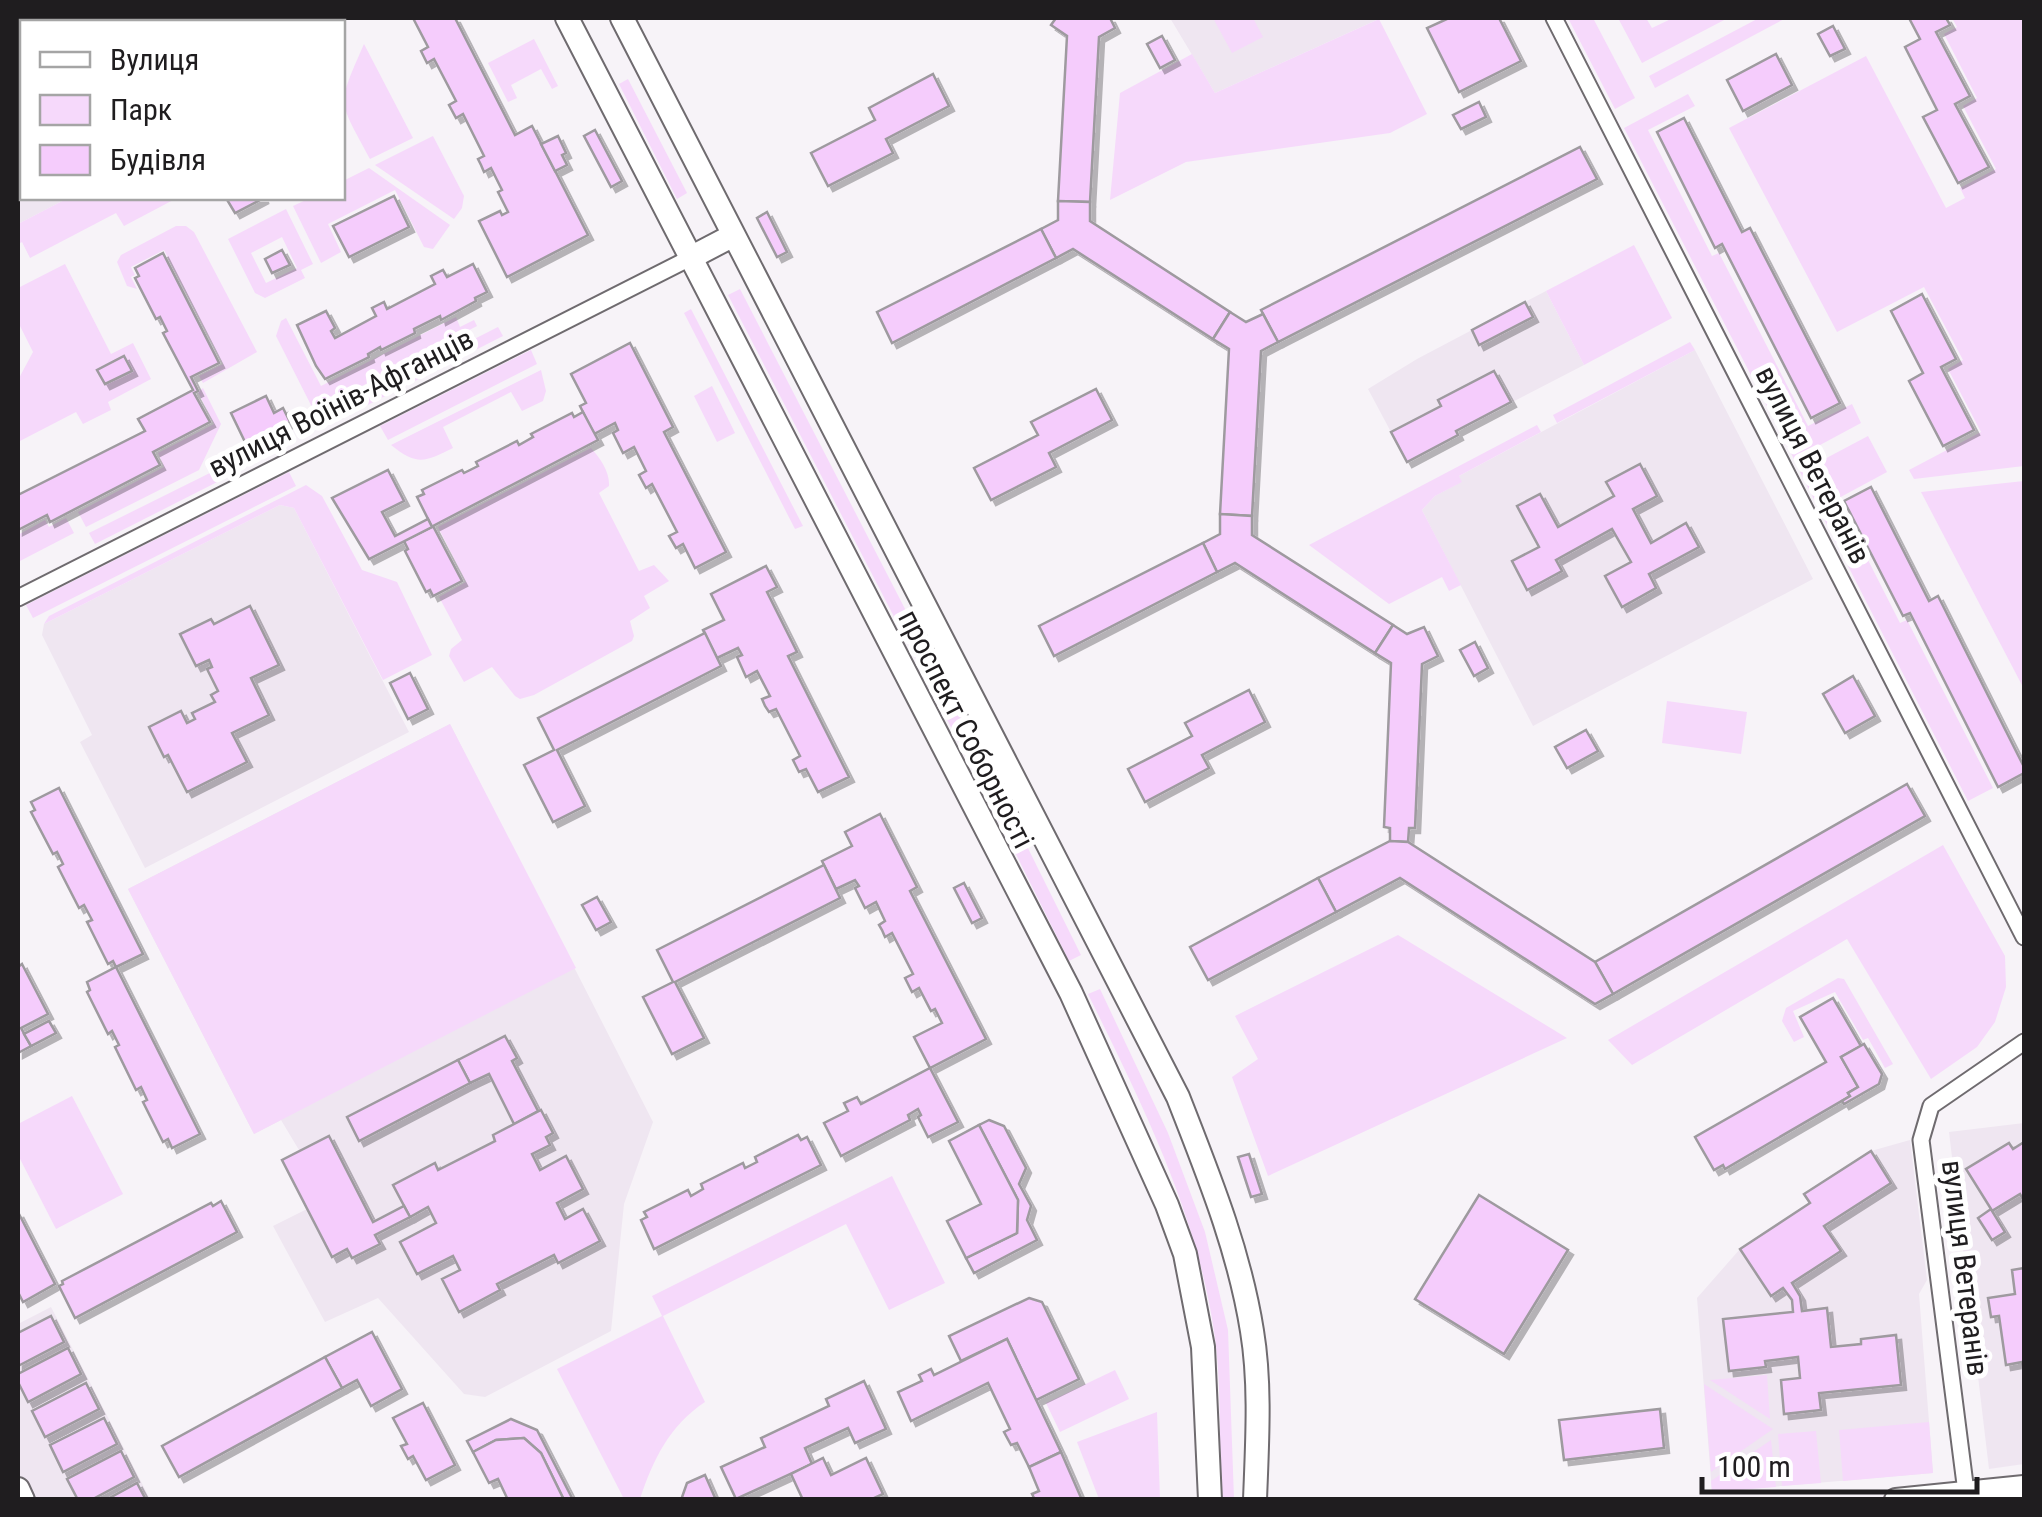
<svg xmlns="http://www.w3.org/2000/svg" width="2042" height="1517" viewBox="0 0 2042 1517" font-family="'Roboto Condensed',sans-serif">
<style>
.built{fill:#efe6f1}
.green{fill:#f6d9fb;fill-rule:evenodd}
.building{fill:#f5ccfc;stroke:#9e9a9f;stroke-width:2.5;filter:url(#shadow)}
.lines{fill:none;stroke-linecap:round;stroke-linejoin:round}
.street-casing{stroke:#6f6b6f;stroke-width:19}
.secondary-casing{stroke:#6f6b6f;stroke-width:26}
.street{stroke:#fff;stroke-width:15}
.secondary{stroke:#fff;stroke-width:22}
.labels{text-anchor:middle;stroke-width:10;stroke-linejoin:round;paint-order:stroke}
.street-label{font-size:30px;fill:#1f1d1f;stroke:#fff}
</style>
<defs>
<filter id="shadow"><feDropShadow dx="5" dy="5" stdDeviation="0" flood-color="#0004"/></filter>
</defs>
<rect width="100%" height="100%" fill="#f7f3f8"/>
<g class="built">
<polygon points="18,18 76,18 78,22 22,22 22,198 68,198 18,224"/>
<polygon points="1170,18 1381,18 1215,93"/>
<polygon points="1546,291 1584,365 1456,431 1458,435 1407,462 1368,389 1417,359"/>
<polygon points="1695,350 1813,579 1533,726 1422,510 1435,496 1461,482 1459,476"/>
<polygon points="280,505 294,508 409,732 145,868 80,742 92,735 42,635 44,624"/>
<polygon points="450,724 653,1122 624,1204 611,1331 485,1397 464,1394 378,1298 325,1322 273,1226 307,1209 282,1160 299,1150 281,1120 254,1134 128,889"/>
<polygon points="2024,1123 2024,1464 1989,1469 1949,1132"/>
<polygon points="1910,1140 1927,1280 1919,1294 1933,1473 1712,1492 1697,1298 1740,1249 1810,1204 1871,1151"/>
<polygon points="51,1307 150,1499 18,1500 18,1324"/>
</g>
<g class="green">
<polygon points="1213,18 1253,18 1263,37 1232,53"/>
<polygon points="1568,18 1593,18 1635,98 1615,109"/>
<polygon points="1618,18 1646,18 1652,28 1673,18 1728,18 1642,63"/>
<polygon points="1759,18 1786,18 1655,88 1649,76"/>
<polygon points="1952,18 2024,18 2024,466 1914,479 1909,470 1981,432 1948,369 1963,360 1924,287 1837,332 1729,128 1866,56 1946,208 1965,198 1960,188 1996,169 1963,106 1977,98 1944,34 1957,27"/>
<polygon points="1379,19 1427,114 1390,133 1186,162 1110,200 1120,93 1192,54 1215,93"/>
<polygon points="534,39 558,86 552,89 541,69 511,85 517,98 508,102 488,63"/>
<path d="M364,44L413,138L370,159C338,98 336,108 364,44Z"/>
<polygon points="628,79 687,193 677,199 619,84"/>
<polygon points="1688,94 1695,106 1648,130 1712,256 1719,253 1808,426 1852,404 1861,423 1794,459 1624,128"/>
<polygon points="433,136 464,196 462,208 454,219 375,165"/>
<polygon points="369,168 450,225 433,249 424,247 395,190 328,224 341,252 321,263 293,206 310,198 342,198 343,181"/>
<polygon points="68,198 177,198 124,226 116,213 30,258 22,242 18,244 18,224"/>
<path d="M286,209L313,264L301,270L305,278L265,298L255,293L228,239ZM282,237L297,268L266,283L251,253Z"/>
<polygon points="176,226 186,226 194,232 257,352 203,383 199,376 223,364 164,250 131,267 135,275 131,277 137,289 127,286 117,262 121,255"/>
<polygon points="1634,245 1672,318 1584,365 1546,291"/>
<polygon points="65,264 111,354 133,343 151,379 108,402 111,410 83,424 76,412 18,442 18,380 33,352 18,322 18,288"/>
<polygon points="740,289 1000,793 988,799 728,295"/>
<polygon points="691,309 803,526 795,529 684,313"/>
<polygon points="456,317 460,327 474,320 477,326 314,411 276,336 281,321 286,318 321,386"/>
<polygon points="498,327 503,336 346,416 330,424 318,418"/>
<polygon points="1690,342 1695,350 1557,423 1553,415"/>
<polygon points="531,350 537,364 388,440 380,426"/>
<path d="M541,370L546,391L543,401L522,411L511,392L443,427L453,448C425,462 417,466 391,445Z"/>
<polygon points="712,386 735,433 717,442 694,396"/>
<polygon points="203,388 221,424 199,470 86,527 78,512 164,467 158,453 214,424 198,392"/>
<polygon points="1537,425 1541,432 1459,476 1462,482 1435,496 1422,510 1461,585 1449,591 1442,577 1389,604 1309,545"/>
<polygon points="1868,436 1887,472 1837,499 1900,623 1907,620 1993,788 1968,801 1800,472"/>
<path d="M591,448C600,458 610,472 609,486L599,493L639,571L654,565L669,581L644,596L650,608L630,621L634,636L632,641L534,695L520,699L515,696L492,667L464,682L449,656L451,649L462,640L439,597L466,582L438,527Z"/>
<polygon points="232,462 235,473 95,544 89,533"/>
<polygon points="289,472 296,486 33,618 26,605"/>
<polygon points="2024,481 2024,689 1921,492"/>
<polygon points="306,485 322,496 362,570 397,582 432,655 383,680 294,508 280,505 44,624 49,616"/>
<polygon points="66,518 74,533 18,562 18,535 45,520 49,527"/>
<polygon points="1667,701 1747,712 1741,754 1662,743"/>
<polygon points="450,724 576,968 254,1134 128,889"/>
<polygon points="1008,808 1081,955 1069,961 996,814"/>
<polygon points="1943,845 2005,956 2006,987 1995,1022 1977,1047 1931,1079 1847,939 1632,1065 1608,1040"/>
<polygon points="1398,935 1567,1038 1268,1176 1232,1077 1258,1059 1235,1016"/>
<polygon points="1838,978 1844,979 1893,1064 1885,1068 1868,1038 1863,1040 1835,992 1793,1011 1804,1037 1794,1042 1782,1021 1786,1008"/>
<path d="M1100,989L1168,1133L1205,1232L1228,1330L1234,1499H1221C1219,1445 1222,1384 1214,1331C1196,1210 1141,1102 1088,994Z"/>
<polygon points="72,1096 123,1194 56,1229 18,1155 18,1124"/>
<path d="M892,1176L945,1283L889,1310L846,1224L663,1316L705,1402C669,1426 653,1460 640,1499H624L557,1369L662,1316L652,1296Z"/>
<polygon points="1115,1370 1129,1399 1060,1432 1046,1403"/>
<polygon points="1767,1375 1770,1419 1710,1380"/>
<polygon points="1704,1384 1773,1429 1711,1472"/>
<polygon points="1157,1412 1160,1499 1099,1499 1077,1442"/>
<polygon points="1929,1422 1933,1473 1843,1481 1839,1430"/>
<polygon points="1816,1431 1821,1483 1782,1486 1778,1434"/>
<polygon points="1771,1440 1776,1487 1712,1492 1711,1481"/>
</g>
<g class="building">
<polygon points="413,18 455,18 515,135 532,126 588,235 507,277 479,221 500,211 502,215 508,212 498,192 502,190 491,168 484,172 481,165 478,159 484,156 463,114 456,118 449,105 456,101 434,59 427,63 421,51 428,47"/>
<polygon points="1056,18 1110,18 1115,28 1099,37 1090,202 1058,201 1067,36 1051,25"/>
<polygon points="1449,18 1499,18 1521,61 1459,92 1427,28"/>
<polygon points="1909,18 1946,18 1950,25 1936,32 1970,96 1955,104 1989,167 1958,183 1923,117 1937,110 1905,47 1920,39"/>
<polygon points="1833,26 1845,49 1830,56 1818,34"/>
<polygon points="1162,36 1175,60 1160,68 1147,44"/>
<polygon points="1776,54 1792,85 1743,111 1727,80"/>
<polygon points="933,74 949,106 886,139 893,153 828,186 811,153 875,120 869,108"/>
<polygon points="1479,102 1486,117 1461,129 1453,115"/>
<polygon points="1684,118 1742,232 1750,228 1840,403 1811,418 1722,244 1715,248 1657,132"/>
<polygon points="595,130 622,181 611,187 584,136"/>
<polygon points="558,136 566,153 562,155 567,165 555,171 541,144"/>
<polygon points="1580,147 1597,179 1278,342 1261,310"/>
<polygon points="394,196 409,227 349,257 333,226"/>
<polygon points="226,198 264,198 235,213"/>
<polygon points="1058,201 1090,202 1090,221 1230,312 1213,339 1073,249 1056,258 1041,229 1058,220"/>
<polygon points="767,212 787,252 777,257 757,218"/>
<polygon points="1041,229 1056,258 892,343 877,312"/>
<polygon points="282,250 290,265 272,273 265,259"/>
<polygon points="163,253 219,363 191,377 198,391 194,393 210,422 153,452 160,465 50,522 47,515 18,530 18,495 145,431 138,419 193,390 163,333 167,331 160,317 156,319 135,278 139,276 135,268"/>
<polygon points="473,264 487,292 475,298 476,301 441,320 440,316 414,329 415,333 381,350 380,347 368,354 369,357 325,379 316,366 297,325 326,311 335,328 331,331 335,338 376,316 372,308 384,302 387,309 435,284 431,276 443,270 447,277"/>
<polygon points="1922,294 1956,359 1941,367 1974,430 1943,446 1909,381 1923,373 1891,311"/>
<polygon points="1525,302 1533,317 1479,345 1472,330"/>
<polygon points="1230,312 1246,322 1263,314 1278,342 1261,351 1252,516 1220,514 1229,349 1213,339"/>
<polygon points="630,343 673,427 664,432 726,552 695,568 683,544 676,548 669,536 677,532 652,484 646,488 639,475 646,471 634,447 623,453 613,433 618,430 615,423 594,434 580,406 586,403 571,374"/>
<polygon points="124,356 132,371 105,384 97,370"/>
<polygon points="1494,371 1511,402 1456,431 1458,435 1407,462 1391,432 1441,406 1438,400"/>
<polygon points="1096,389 1112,420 1049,453 1056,467 991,500 974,468 1038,435 1031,422"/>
<polygon points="266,396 274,413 283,408 290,422 246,444 231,413"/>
<polygon points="583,412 598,440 433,526 462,581 433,596 430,590 426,592 405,551 408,549 404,541 432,527 417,497 424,494 422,490 462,470 464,473 478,466 476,462 517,441 519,445 533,437 531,434 572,413 574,417"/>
<polygon points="1640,464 1657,496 1633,509 1651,543 1686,523 1699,547 1649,574 1656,588 1622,607 1605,576 1631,562 1612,529 1556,560 1562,571 1527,590 1512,561 1539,547 1517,506 1540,494 1558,527 1614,496 1606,482"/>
<polygon points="388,470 404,501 382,512 395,536 428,519 432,527 369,559 332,498"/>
<polygon points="1871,487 1929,601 1938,596 2024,767 2024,773 1998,787 1910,613 1903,616 1844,501"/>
<polygon points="1220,514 1252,516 1252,535 1393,625 1375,653 1235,563 1217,572 1203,543 1220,534"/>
<polygon points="1203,543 1217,572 1054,656 1039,626"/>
<polygon points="766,566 777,587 767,592 797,652 788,656 849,777 818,792 806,769 799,772 793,760 800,756 776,709 769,712 765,706 762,699 770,696 757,671 746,677 737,657 742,655 738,648 717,658 703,630 724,620 711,594"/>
<polygon points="250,606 279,665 251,678 269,715 232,733 247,762 187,792 168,755 164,757 149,727 181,711 187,723 195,719 192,713 215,702 211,695 218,691 207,669 212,667 209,660 196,666 180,634 211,619 214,624"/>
<polygon points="1393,625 1407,634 1424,627 1438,656 1422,664 1415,828 1409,828 1408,842 1390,841 1390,828 1384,827 1391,663 1375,653"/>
<polygon points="705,633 721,666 557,750 585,806 553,822 524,765 554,750 538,718"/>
<polygon points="1475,642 1488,668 1474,676 1460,650"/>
<polygon points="410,673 428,709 408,719 390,683"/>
<polygon points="1853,676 1875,716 1845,733 1823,694"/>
<polygon points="1249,690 1265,722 1202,755 1209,768 1145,802 1128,769 1192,736 1185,723"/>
<polygon points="1586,730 1598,751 1567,768 1555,747"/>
<polygon points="1907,784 1925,816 1613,994 1595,962"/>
<polygon points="59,788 143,954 116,967 113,961 108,964 87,922 92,920 84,905 79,908 58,867 63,864 57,852 53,854 31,812 35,810 31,802"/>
<polygon points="880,814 917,887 910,891 986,1039 930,1068 914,1037 942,1023 935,1009 931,1011 919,988 912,992 905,978 913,974 892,933 885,937 882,930 879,925 885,921 876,902 865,908 855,888 859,886 855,880 836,889 822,861 852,846 845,832"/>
<polygon points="1390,841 1408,842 1595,962 1613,994 1595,1004 1400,878 1336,912 1318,878"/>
<polygon points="824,865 840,898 675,982 704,1038 672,1054 643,997 673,982 657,950"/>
<polygon points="1318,878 1336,912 1208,980 1190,947"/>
<polygon points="964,883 982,918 972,923 954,888"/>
<polygon points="597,897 611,922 596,930 582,905"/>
<polygon points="22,964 48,1014 21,1028 31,1046 18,1053 18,967"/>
<polygon points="116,967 200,1134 172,1148 168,1139 163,1142 143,1102 147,1100 141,1087 136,1090 115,1047 119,1045 112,1031 108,1034 87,992 90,990 87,982"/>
<polygon points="1833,998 1861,1046 1841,1057 1858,1087 1848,1093 1850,1096 1725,1169 1723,1165 1714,1170 1695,1137 1826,1062 1800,1017"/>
<polygon points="49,1021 56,1033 31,1046 24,1034"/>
<polygon points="505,1036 517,1058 512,1061 538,1111 514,1124 489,1074 470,1083 458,1060"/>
<polygon points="1864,1044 1882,1074 1879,1084 1844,1104 1842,1101 1850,1096 1848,1093 1858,1087 1841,1057"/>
<polygon points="458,1060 470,1083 359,1141 347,1117"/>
<polygon points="930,1068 958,1122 928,1137 918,1117 921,1115 918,1109 908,1115 910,1120 841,1156 824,1123 848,1111 844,1103 857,1097 861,1104"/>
<polygon points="541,1110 553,1133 546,1137 550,1145 532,1154 540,1170 566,1156 583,1189 557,1203 565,1219 583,1209 600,1241 558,1263 554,1255 497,1284 500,1290 459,1312 442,1279 460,1270 453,1256 417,1274 400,1242 436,1223 428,1207 410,1217 393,1185 435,1163 438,1170 495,1141 493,1135"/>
<polygon points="989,1120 1004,1126 1026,1168 1019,1184 1031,1206 1027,1220 1037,1240 974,1273 966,1258 1017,1233 1018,1200 979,1125"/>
<polygon points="979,1125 1018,1200 1017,1233 966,1258 947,1221 981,1204 949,1141"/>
<polygon points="798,1135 801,1140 807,1137 821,1165 654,1249 641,1220 647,1217 644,1212 688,1190 691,1196 703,1189 701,1184 743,1163 745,1168 757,1162 755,1157"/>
<polygon points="329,1136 373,1222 404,1206 410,1217 375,1235 380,1244 352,1258 347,1249 332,1257 282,1160"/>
<polygon points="2024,1142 2024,1201 2020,1194 1992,1211 2005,1232 1992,1240 1978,1218 1991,1209 1966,1169 2009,1143 2013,1149"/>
<polygon points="1871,1151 1891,1183 1824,1226 1841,1251 1792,1283 1800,1296 1802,1311 1827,1308 1831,1347 1861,1344 1861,1339 1896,1335 1901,1385 1819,1393 1821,1410 1784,1414 1781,1380 1800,1378 1798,1357 1765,1361 1766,1367 1729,1371 1723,1319 1793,1312 1792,1300 1783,1288 1771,1296 1740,1249 1810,1203 1804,1194"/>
<polygon points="1249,1154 1262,1194 1251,1197 1238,1157"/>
<polygon points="1479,1195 1568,1250 1504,1354 1415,1299"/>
<polygon points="221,1201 237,1232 75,1318 59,1286 63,1284 62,1281 211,1203 213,1206"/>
<polygon points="18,1212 55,1284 23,1302 18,1292"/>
<polygon points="2024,1268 2024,1375 2022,1362 2006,1365 1999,1316 1991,1317 1988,1298 2015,1294 2012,1270"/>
<polygon points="1029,1298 1042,1302 1079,1379 1036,1400 1007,1339 961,1361 949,1336"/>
<polygon points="51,1316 64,1342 18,1366 18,1333"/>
<polygon points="372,1332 402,1389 371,1406 357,1380 342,1388 325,1357"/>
<polygon points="1007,1339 1061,1452 1029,1467 1017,1443 1011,1445 1004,1432 1010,1429 988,1383 911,1421 898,1392 922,1381 919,1375 931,1369 934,1375"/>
<polygon points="68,1348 81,1374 28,1402 18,1382 18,1374"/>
<polygon points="325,1357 342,1388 179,1477 162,1446"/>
<polygon points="864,1381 886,1429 855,1443 848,1428 805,1448 812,1464 736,1499 721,1467 765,1447 761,1438 829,1406 826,1399"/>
<polygon points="86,1383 99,1409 45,1437 32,1411"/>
<polygon points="423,1403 455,1465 426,1480 413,1456 408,1459 401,1446 407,1444 393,1418"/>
<polygon points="1660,1409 1664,1448 1564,1460 1559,1420"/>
<polygon points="104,1418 117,1444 63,1472 50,1445"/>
<polygon points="511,1419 537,1430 573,1500 564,1500 541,1453 524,1438 496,1440 473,1452 467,1441"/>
<polygon points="524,1438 541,1453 564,1500 508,1500 498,1479 489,1483 473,1452 496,1440"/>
<polygon points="121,1451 134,1477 91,1500 78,1500 67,1479"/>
<polygon points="1061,1452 1082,1500 1035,1500 1032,1494 1039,1491 1029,1467"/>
<polygon points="823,1458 831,1475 866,1458 883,1494 870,1500 803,1500 791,1474"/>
<polygon points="705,1475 716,1500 681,1500 687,1483"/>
<polygon points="137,1483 146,1500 106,1500"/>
</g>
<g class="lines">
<defs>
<g id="street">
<polyline points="1554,18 2024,937"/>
<polyline points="18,598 690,258"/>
<polyline points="1966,1492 1921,1140 1931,1106 2024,1042"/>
</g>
<g id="secondary">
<polyline points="567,18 1071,993 1167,1205 1185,1254 1203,1347 1210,1500"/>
<path d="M622,18L1178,1097C1208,1174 1239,1249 1252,1331C1261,1385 1257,1445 1255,1500"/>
<polyline points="690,258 732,236"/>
<polyline points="18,1489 23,1500"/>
<polyline points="1896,1500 2024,1487"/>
</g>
</defs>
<use href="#street" class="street-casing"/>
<use href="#secondary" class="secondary-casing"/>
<use href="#street" class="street"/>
<use href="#secondary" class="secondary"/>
</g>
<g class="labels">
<g class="street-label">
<text transform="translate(341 403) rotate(-27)" y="10">вулиця Воїнів-Афганців</text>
<text transform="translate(1813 465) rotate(63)" y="10">вулиця Ветеранів</text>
<text transform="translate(966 729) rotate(63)" y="10">проспект Соборності</text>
<text transform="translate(1965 1268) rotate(83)" y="10">вулиця Ветеранів</text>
</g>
</g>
<rect width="2042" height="1517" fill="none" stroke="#1f1d1f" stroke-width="40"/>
<rect x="20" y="20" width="325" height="180" fill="#ffffff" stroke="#a5a5a5" stroke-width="2.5"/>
<rect x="40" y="52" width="50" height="15" fill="#ffffff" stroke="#a5a5a5" stroke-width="2.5"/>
<text x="110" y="70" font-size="30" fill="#1f1d1f">Вулиця</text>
<rect x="40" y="95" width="50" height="30" fill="#f6d9fb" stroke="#a5a5a5" stroke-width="2.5"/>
<text x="110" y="120" font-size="30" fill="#1f1d1f">Парк</text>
<rect x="40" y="145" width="50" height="30" fill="#f5ccfc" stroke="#a5a5a5" stroke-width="2.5"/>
<text x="110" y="170" font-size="30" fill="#1f1d1f">Будівля</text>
<path d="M1702 1477v15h275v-15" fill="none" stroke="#1f1d1f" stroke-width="5"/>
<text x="1717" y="1477" font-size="30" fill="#1f1d1f" stroke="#ffffff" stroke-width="8" paint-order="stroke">100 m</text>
</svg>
